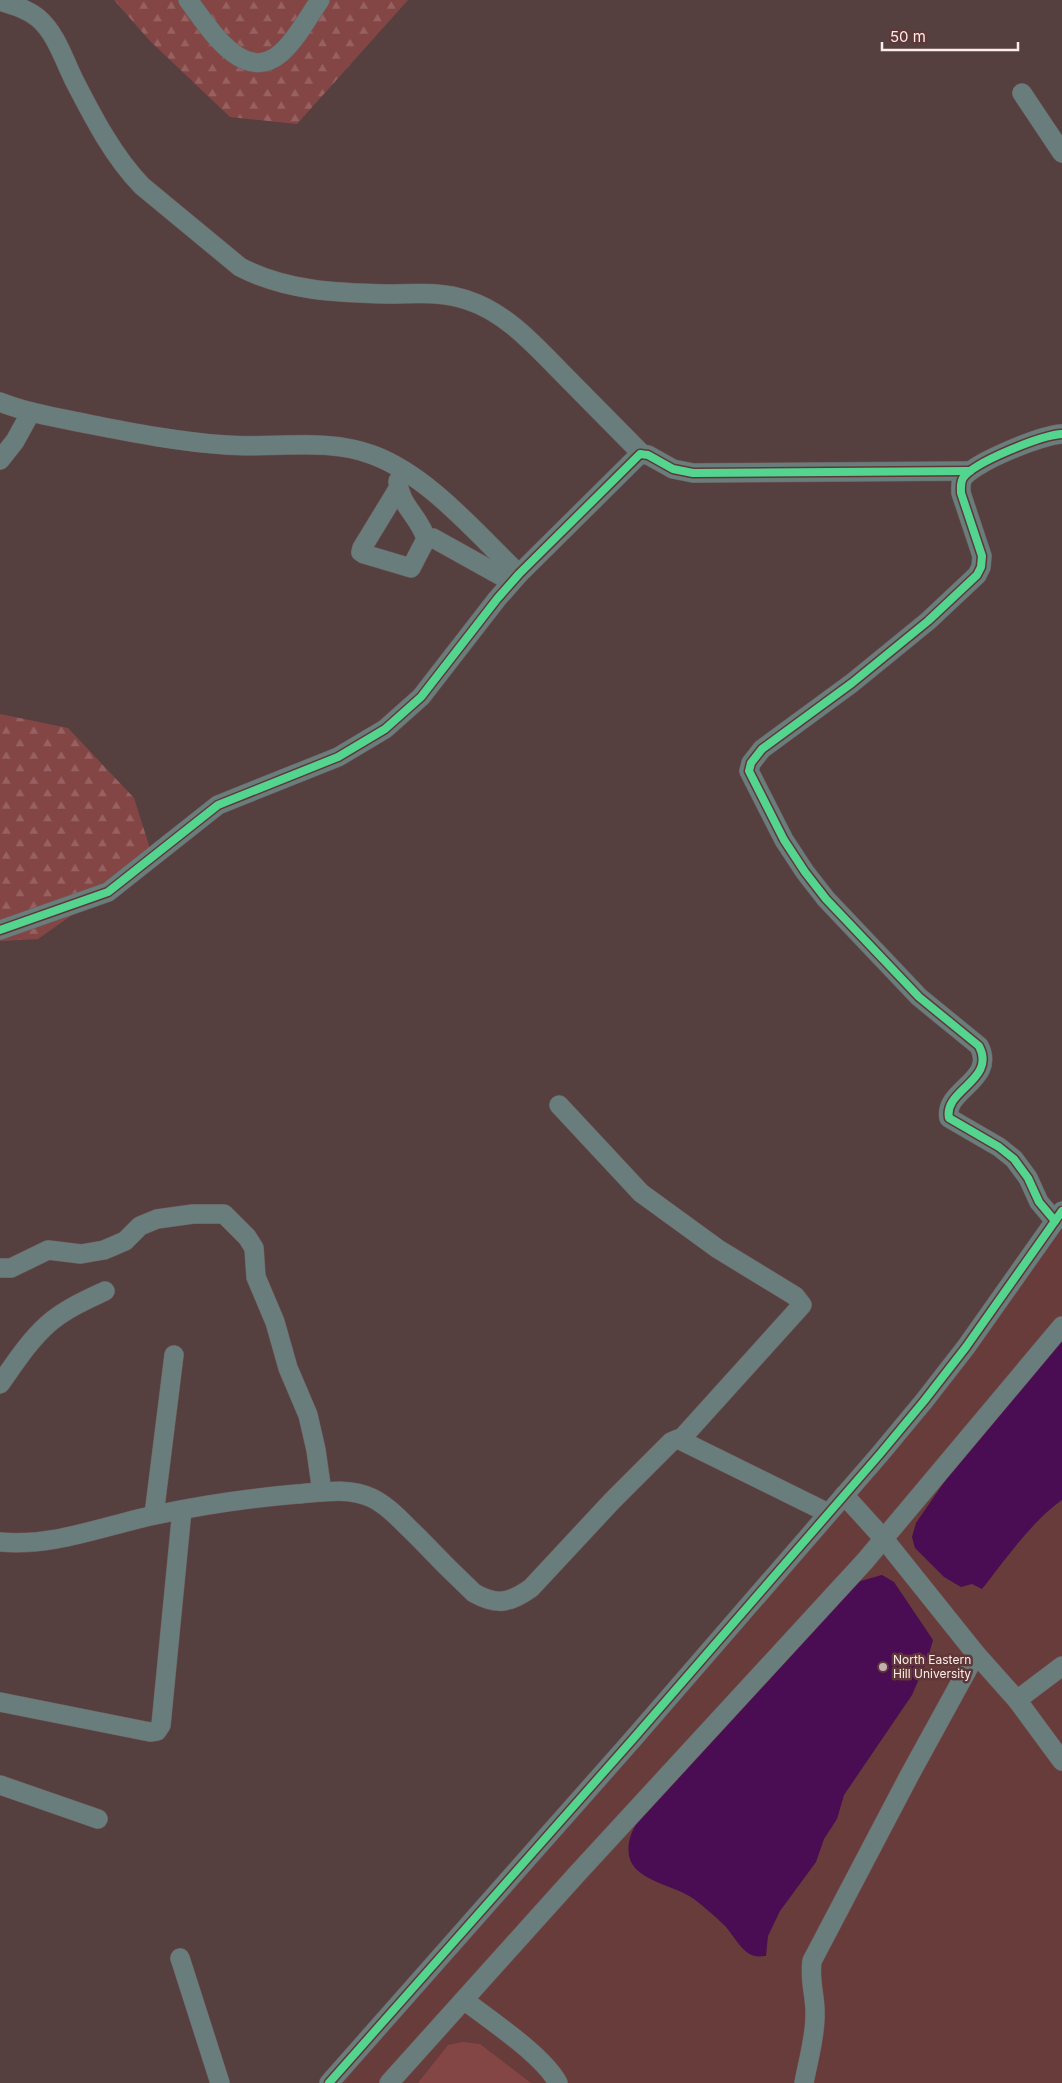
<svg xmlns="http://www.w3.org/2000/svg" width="1062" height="2083" viewBox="0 0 1062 2083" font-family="Inter,sans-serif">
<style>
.built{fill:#683c3b}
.grass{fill:#844645}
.forest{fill:url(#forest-firs)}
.water{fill:#4a0c52}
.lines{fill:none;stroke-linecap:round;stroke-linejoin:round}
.minor-casing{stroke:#6f5d5c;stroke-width:20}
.minor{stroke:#6a7d7d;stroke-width:19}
.cycleway-casing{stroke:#5f3736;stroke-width:11}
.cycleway{stroke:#53d58f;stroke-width:8}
.poi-dot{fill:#c2b0af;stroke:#5f3736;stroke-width:2}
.labels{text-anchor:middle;stroke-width:5;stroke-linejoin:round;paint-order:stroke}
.poi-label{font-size:12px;fill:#fceceb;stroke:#5f3736;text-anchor:start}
</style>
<defs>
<pattern id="forest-firs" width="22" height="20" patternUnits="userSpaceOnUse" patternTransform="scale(1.25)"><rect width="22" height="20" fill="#844645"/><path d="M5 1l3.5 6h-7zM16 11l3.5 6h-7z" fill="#966160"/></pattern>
</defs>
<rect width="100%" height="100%" fill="#56403f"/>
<polygon class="built" points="1062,1225 1062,2083 338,2083"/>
<polygon class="grass" points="463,2042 480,2044 531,2083 418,2083 448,2045"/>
<g class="forest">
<polygon points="114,0 408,0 297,124 230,117 150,41"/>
<polygon points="0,714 68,728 134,798 153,858 38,939 0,941"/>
</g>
<g class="water">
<path d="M1062,1337V1500C1033,1520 1004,1561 982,1589L972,1584L961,1587L944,1577L915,1548L912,1537L916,1523L949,1475Z"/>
<path d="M882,1575L894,1582L933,1640L927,1661L912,1695L844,1795L837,1819L824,1839L816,1862L780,1911L768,1936L766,1956C763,1956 758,1957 755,1956C741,1953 733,1933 723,1924C714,1915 704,1907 694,1899C677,1886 634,1881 629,1856C625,1830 646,1811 660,1793L857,1582Z"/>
</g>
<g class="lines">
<defs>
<g id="minor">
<path d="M188,0C208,26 243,86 281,53C297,39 308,17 320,0"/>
<path d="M0,1C13,5 27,9 38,18C56,33 64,60 74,80C93,117 113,156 142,186L240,267C286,291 337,293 388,294C415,294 441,291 467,300C508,313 538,349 567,378C592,403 617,429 642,454"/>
<polyline points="1022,93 1062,153"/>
<path d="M0,402C28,413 59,418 88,424C134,433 180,442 226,445C275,449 325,437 373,455C429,476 476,533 519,574"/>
<polyline points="0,460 15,441 31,412"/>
<path d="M398,481C399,505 420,517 426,539"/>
<polyline points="398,489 362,548 361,552 364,554 411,568 426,539 433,538 512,582"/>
<polyline points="0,930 108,892 218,805 338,757 385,729 421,697 497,599 519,574 640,454 648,455 673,469 693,473 970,471"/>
<polyline points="559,1105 641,1193 718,1249 795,1296 802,1305 681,1439"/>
<path d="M1055,1221L1039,1202L1028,1178L1014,1159L999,1147L949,1118C943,1090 997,1080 979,1046L919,997L826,899L805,872L784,840L749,771L751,763L762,749L852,683L928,621L977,575L981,567L982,556L961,493C961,488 960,483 963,478C974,462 1042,435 1062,434"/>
<polyline points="0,1268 11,1268 48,1250 81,1254 104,1250 125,1241 140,1226 157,1219 193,1214 224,1214 247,1237 254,1248 256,1277 275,1322 288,1368 308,1415 316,1450 322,1492"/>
<path d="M0,1384C15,1363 29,1341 48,1324C65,1309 86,1300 105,1291"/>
<polyline points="844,1495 884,1539 976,1654 1017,1700 1062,1761"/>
<polyline points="154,1515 174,1355"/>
<path d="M0,1542C54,1547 103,1526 155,1515C202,1505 250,1498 297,1494C322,1492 349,1487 372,1498C390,1507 403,1523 418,1537C436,1556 455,1575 474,1593C497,1606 510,1603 531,1588L612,1501L671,1442L678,1439L828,1513"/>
<polyline points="1017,1700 1062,1666"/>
<polyline points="0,1702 150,1732 157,1731 161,1725 182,1510"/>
<polyline points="0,1785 98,1819"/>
<polyline points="180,1958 220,2083"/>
<path d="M464,2000C491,2021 543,2055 558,2083"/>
<polyline points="329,2083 633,1739 880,1454 924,1401 966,1347 1062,1211"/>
<polyline points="389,2083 576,1875 865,1561 1062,1326"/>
<path d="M804,2083C808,2061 815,2038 815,2016C816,1997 809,1981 812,1961L908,1778L976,1654"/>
</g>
</defs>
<use href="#minor" class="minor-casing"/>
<use href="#minor" class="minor"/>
<defs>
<g id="cycleway">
<polyline points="0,930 108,892 218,805 338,757 385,729 421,697 497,599 519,574 640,454 648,455 673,469 693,473 970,471"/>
<path d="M1055,1221L1039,1202L1028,1178L1014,1159L999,1147L949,1118C943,1090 997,1080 979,1046L919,997L826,899L805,872L784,840L749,771L751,763L762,749L852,683L928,621L977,575L981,567L982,556L961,493C961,488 960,483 963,478C974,462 1042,435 1062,434"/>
<polyline points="329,2083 633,1739 880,1454 924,1401 966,1347 1062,1211"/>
</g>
</defs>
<use href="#cycleway" class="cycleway-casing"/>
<use href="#cycleway" class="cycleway"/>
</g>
<circle class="poi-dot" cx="883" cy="1667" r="5"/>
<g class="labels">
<g class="poi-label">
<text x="893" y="1664">North Eastern<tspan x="893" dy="14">Hill University</tspan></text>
</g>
</g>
<path d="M882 42v8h136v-8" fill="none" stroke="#fceceb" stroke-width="2.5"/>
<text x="890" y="42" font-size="15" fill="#fceceb" stroke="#5f3736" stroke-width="4" paint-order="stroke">50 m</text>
</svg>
